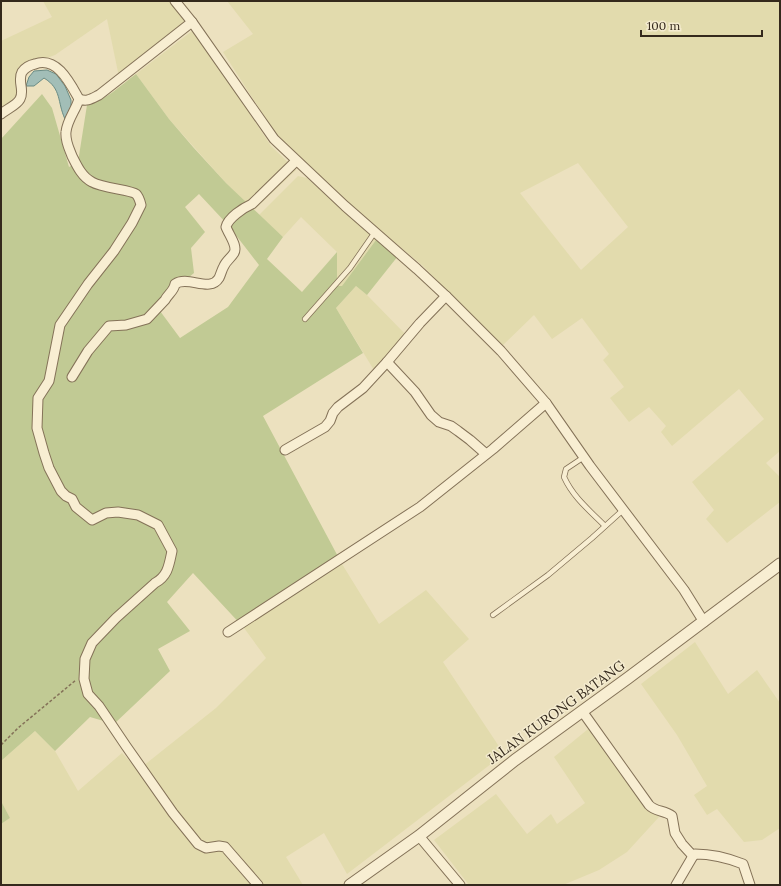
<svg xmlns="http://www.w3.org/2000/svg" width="781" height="886" viewBox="0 0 781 886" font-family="Lora,serif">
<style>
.farmland{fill:#e2dbad;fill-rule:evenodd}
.green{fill:#c1ca94;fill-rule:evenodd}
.water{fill:#a2beb7;stroke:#6a8c85}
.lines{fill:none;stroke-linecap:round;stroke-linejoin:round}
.service-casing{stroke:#847258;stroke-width:6}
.minor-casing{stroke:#847258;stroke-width:11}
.tertiary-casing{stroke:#847258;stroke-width:13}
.path{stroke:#847258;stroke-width:1.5;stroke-dasharray:3 2;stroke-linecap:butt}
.service{stroke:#f8eed2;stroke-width:4.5}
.minor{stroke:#f8eed2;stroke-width:9}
.tertiary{stroke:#f8eed2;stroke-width:11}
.labels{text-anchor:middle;stroke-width:3;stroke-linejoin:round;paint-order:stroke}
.street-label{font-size:14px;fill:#34291c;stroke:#f4ebcf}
</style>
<rect width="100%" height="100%" fill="#ece1bf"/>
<g class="farmland">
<polygon points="43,1 169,1 188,23 119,77 107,19 55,55 42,60 19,73 17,93 13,105 1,110 1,41 52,17"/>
<path d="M227,1H780V451L766,463L780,477V502L727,543L706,519L714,510L692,482L764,419L739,389L672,446L661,432L666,426L649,407L629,422L610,398L624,387L603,360L609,354L582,318L552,339L534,315L501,347L422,265L360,214L282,144L223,52L253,34ZM578,163L628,227L581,270L520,193Z"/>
<polygon points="192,31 196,32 271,146 296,170 254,210 226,183 169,119 136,74"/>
<polygon points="298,176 307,178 376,240 342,286 336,286 337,252 301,217 283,237 259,215"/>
<polygon points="356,286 367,295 410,339 377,375 336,308"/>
<polygon points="342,564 379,624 426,590 469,639 443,662 504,754 347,874 324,833 286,857 303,885 1,885 1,824 10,818 1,801 1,761 35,731 55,751 78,791 122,753 138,770 216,708 266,658 244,628 273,605"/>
<polygon points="695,642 728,694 757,670 780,703 780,828 762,840 744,842 717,809 707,815 694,795 707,786 677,735 641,684"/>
<polygon points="593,725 659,817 627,852 599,870 563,885 469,885 434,840 496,794 527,834 551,814 557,824 585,803 554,757"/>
</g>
<g class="green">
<path d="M136,74L169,119L193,147L226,183L283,237L267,259L302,292L337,252V286H342L376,240L398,256L367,295L356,286L336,308L363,353L263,416L342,564L273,605L244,628L193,573L167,602L190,631L158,649L170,671L114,724L90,717L55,751L35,731L1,761V139L42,94L52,108L69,167L78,162L87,105C105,101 121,85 136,74ZM199,194L228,225L259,265L228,307L180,338L160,311L158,302L194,273L191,248L205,232L185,207Z"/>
<polygon points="1,801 10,818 1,824"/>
</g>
<path class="water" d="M47,70L56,74L65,86L71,100V107L65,119C57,102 62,89 44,78L34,86H26L29,77L34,71Z"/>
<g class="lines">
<defs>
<g id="service">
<polyline points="305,319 350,268 375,232"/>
<path d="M584,457L566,469L564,477C573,497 589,510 605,526"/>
<polyline points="493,615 548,575 592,538 623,510"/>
</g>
<g id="minor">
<polyline points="175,1 192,22 274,139 345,206 417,269 446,296 501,351 546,403 590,466 684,590 704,622"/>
<path d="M192,22L99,95C91,99 87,102 79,99C76,110 67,120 66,132C65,141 69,148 72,156C77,166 82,177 92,182C102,188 131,190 136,194C139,197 140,201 141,205L132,223L114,251L88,284L60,325L49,381L38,398L37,428L44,453L49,468L61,491L66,496L72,499L76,507L92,520L106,513L118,512L138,515L158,525L172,551C169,565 168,576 155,583L116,618L92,643L85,659L84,679L88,694L99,706L126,746L173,813L198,844L206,848L219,846L225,847L258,885"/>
<path d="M1,114C7,109 17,105 20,99C25,90 17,81 22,72C25,68 30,65 35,64C57,56 70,83 79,99"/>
<polyline points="387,362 415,392 431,415 439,422 451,426 458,431 470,440 486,454"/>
<path d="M72,377L88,351L109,326L126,325L147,319L165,300C168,294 174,291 175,284C188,275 210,293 219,278C221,274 222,269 224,266C226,261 231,258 234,253C238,246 229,235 226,227C228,218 243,208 252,204L296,161"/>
<polyline points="285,450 325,427 330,421 333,413 338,407 363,388 387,362 420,323 446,296"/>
<polyline points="228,632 420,507 493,449 546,403"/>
<path d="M582,711L649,805C655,812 665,810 672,816L675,833L682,844L693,856L695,854C711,854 728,858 743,864L750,885"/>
<polyline points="419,836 460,885"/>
<polyline points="676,885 693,856"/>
</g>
<polyline id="tertiary" points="350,885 419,836 515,760 628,678 780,564"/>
</defs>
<use href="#service" class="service-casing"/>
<use href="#minor" class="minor-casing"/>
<use href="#tertiary" class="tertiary-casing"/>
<polyline class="path" points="1,745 18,728 76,680"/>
<use href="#service" class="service"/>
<use href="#minor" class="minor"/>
<use href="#tertiary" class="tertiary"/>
</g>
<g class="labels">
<g class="street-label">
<text transform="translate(556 712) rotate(-36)" y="5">JALAN KURONG BATANG</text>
</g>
</g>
<rect width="781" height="886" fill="none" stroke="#34291c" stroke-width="4"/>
<path d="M641 30v6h121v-6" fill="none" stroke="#34291c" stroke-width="2"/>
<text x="647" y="30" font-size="12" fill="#34291c" stroke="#f4ebcf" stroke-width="3" paint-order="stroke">100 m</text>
</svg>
